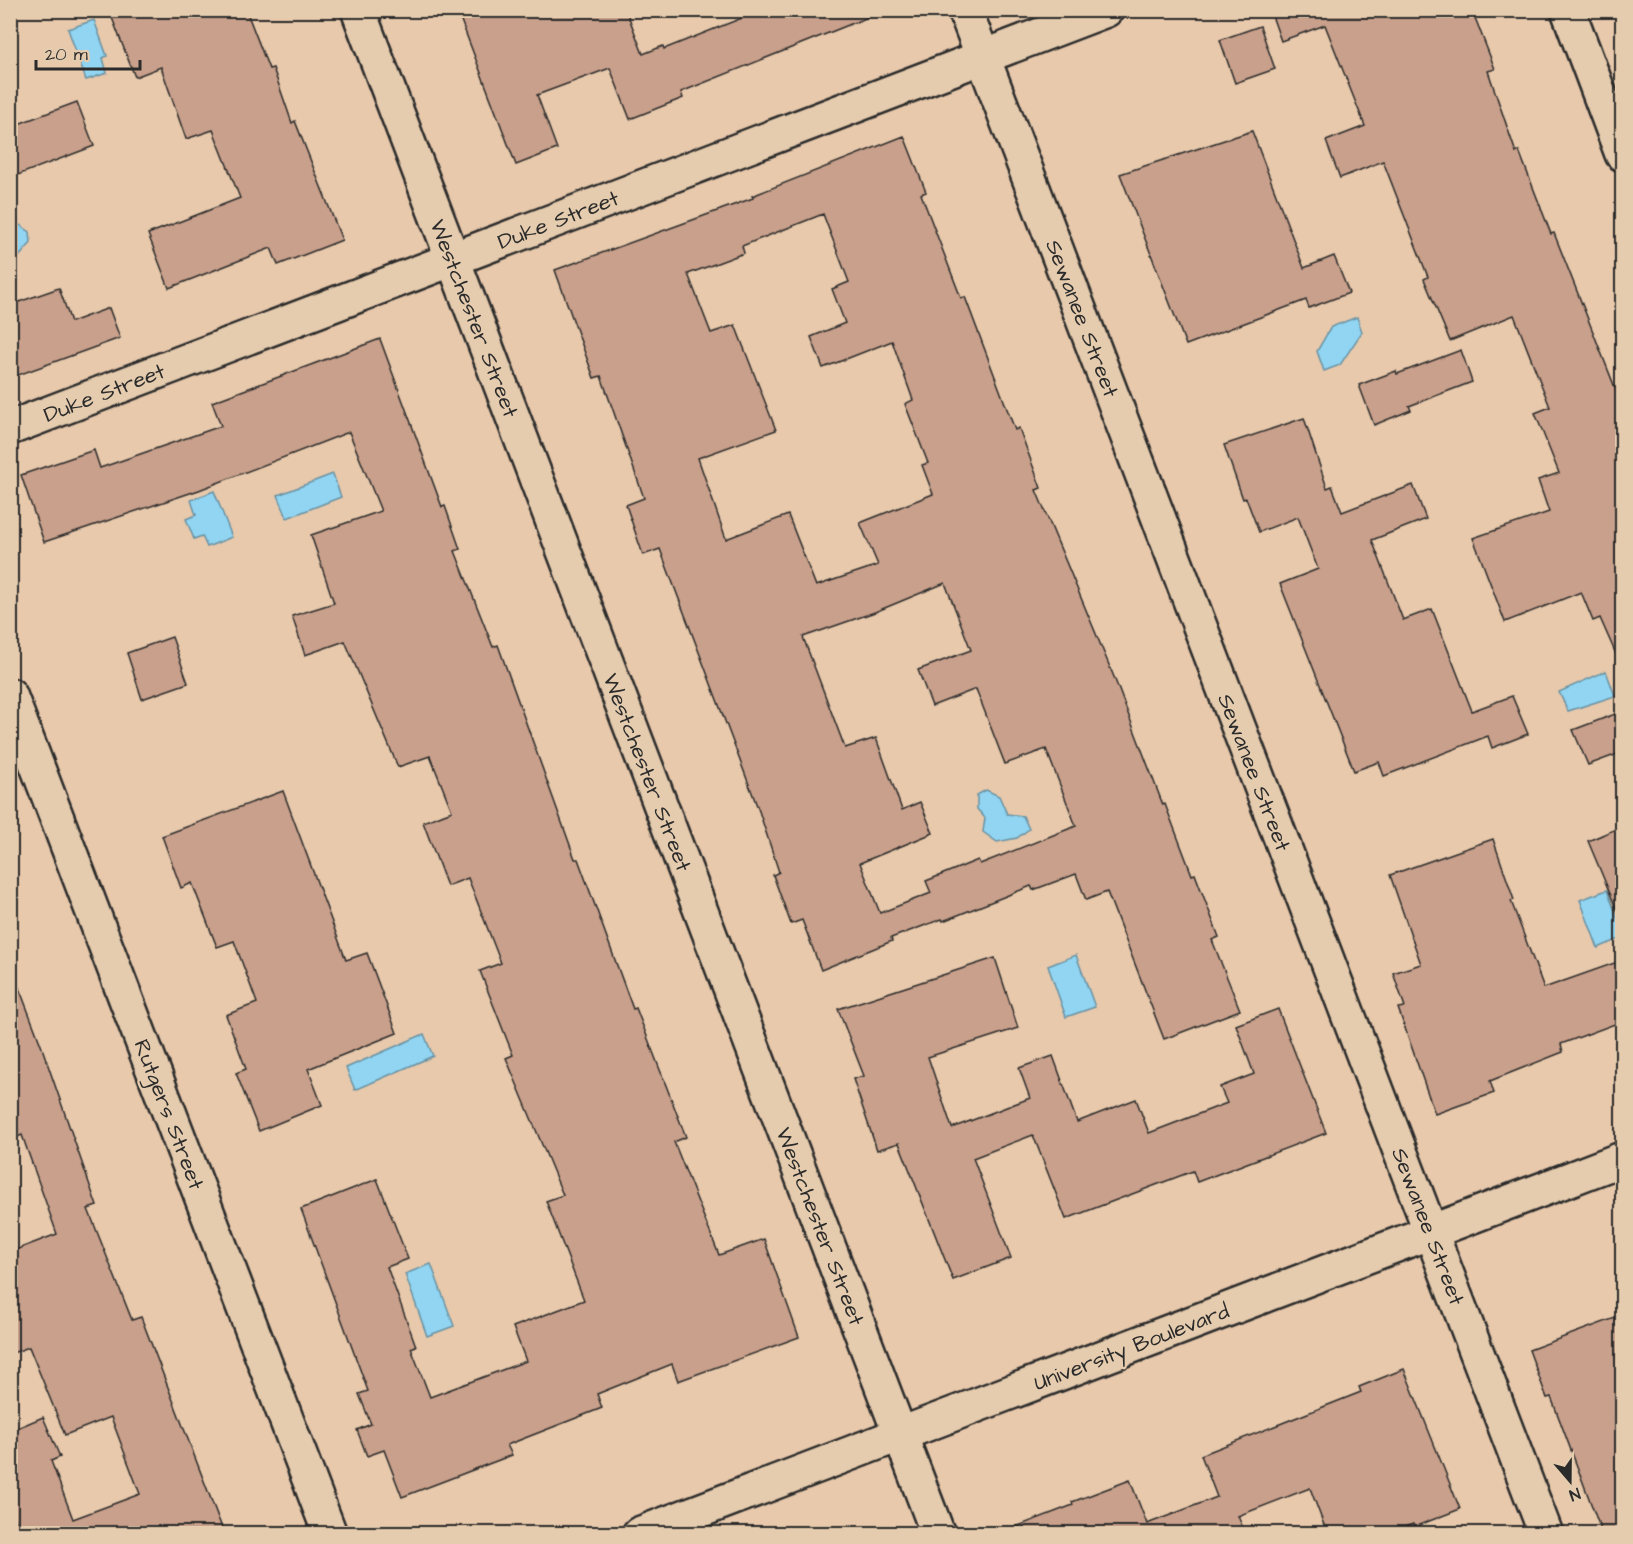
<svg xmlns="http://www.w3.org/2000/svg" width="1633" height="1544" viewBox="0 0 1633 1544" font-family="'Architects Daughter',sans-serif">
<style>
.water{fill:#91d5f2;stroke:#6891a2;stroke-width:1.5}
.building{fill:#c9a08b;stroke:#2b2b2b;stroke-width:1.5;fill-rule:evenodd}
.lines{fill:none;stroke-linecap:round;stroke-linejoin:round}
.street-casing{stroke:#2b2b2b;stroke-width:38}
.secondary-casing{stroke:#2b2b2b;stroke-width:38}
.street{stroke:#e6ccae;stroke-width:33}
.secondary{stroke:#e6ccae;stroke-width:33}
.labels{text-anchor:middle;stroke-width:4.5;stroke-linejoin:round;paint-order:stroke}
.street-label{font-size:22px;fill:#2b2b2b;stroke:#e6ccae}
</style>
<rect width="100%" height="100%" fill="#e8c9ac"/>
<filter id="ink" filterUnits="userSpaceOnUse"><feTurbulence type="fractalNoise" baseFrequency=".0167" numOctaves="2"/><feDisplacementMap in="SourceGraphic" scale="12" xChannelSelector="R" yChannelSelector="G"/><feConvolveMatrix kernelMatrix="1 2 1 2 8 2 1 2 1" color-interpolation-filters="sRGB"/></filter>
<g filter="url(#ink)">
<g class="water">
<polygon points="94,20 107,56 103,58 107,73 86,80 68,29"/>
<polygon points="20,225 30,232 31,243 16,260 17,269 11,276 11,229"/>
<polygon points="1357,317 1362,332 1340,365 1324,371 1317,351 1331,327"/>
<polygon points="333,474 341,497 287,518 278,495"/>
<polygon points="214,491 232,537 207,547 202,536 194,539 186,519 196,515 191,500"/>
<polygon points="1606,671 1615,696 1568,711 1559,692"/>
<polygon points="986,790 999,796 1007,814 1023,816 1029,829 1017,838 997,842 983,832 985,818 977,809 977,795"/>
<polygon points="1607,890 1622,930 1622,938 1598,948 1580,900"/>
<polygon points="1076,955 1095,1007 1066,1017 1048,966"/>
<polygon points="424,1034 433,1056 355,1090 346,1068"/>
<polygon points="431,1264 454,1326 427,1336 405,1274"/>
</g>
<g class="building">
<polygon points="109,10 246,10 269,69 273,68 292,123 295,121 342,240 278,265 271,248 169,288 148,234 240,198 213,130 186,139 161,67 135,77"/>
<polygon points="457,10 626,10 643,54 663,46 664,49 762,10 881,12 681,92 683,98 630,119 610,68 537,95 557,149 516,165"/>
<polygon points="1270,10 1472,10 1495,69 1488,71 1516,153 1519,151 1551,234 1554,233 1623,408 1623,670 1600,618 1593,621 1581,592 1505,622 1473,538 1549,512 1538,480 1559,473 1535,413 1550,407 1514,315 1450,341 1424,279 1428,277 1383,161 1340,178 1326,141 1365,126 1325,25 1281,41"/>
<polygon points="1260,26 1275,69 1235,83 1220,40"/>
<polygon points="77,102 94,146 10,178 10,127"/>
<polygon points="1252,131 1304,268 1334,256 1349,293 1309,308 1306,300 1186,345 1120,174"/>
<path d="M904,136L926,192L921,194L961,298L965,297L1015,430L1019,428L1041,488L1036,490L1114,677L1163,805L1165,804L1192,875L1195,874L1219,937L1212,940L1240,1010L1164,1039L1107,892L1086,900L1076,874L1033,890L1031,886L943,921L942,919L891,938L892,941L821,970L802,920L791,924L773,875L779,872L759,811L660,549L643,555L626,505L644,498L601,376L594,378L555,270L753,198L752,196ZM823,214L849,282L832,289L845,323L811,337L823,368L892,341L913,400L905,404L928,463L922,465L933,494L860,523L878,565L816,586L788,515L726,539L698,458L776,430L735,325L711,333L688,274L744,253L742,246ZM945,583L971,650L918,670L932,706L976,689L1005,764L1046,749L1076,826L980,864L978,860L926,881L931,893L880,913L860,863L933,833L920,802L902,810L876,738L845,748L803,637L875,612Z"/>
<polygon points="59,288 71,322 109,308 120,338 10,378 10,305"/>
<polygon points="380,339 442,507 445,506 460,549 455,551 493,647 498,645 575,859 578,859 633,1009 636,1008 686,1137 674,1142 719,1255 764,1239 799,1337 678,1381 672,1364 597,1394 602,1408 507,1445 512,1455 402,1497 384,1450 367,1456 357,1430 371,1424 359,1394 368,1391 301,1209 377,1179 408,1259 387,1267 416,1346 411,1348 430,1397 526,1361 513,1327 584,1300 546,1201 563,1195 506,1058 513,1055 480,971 501,963 468,878 447,886 423,822 452,811 430,756 398,767 345,641 305,655 292,616 334,603 311,535 381,511 349,432 199,490 44,542 21,475 94,450 100,468 221,426 212,402"/>
<polygon points="1461,350 1472,382 1409,406 1411,410 1374,425 1359,385 1396,371 1397,374"/>
<polygon points="1304,418 1327,488 1332,486 1342,512 1413,485 1426,519 1372,540 1403,620 1432,609 1472,711 1512,696 1528,734 1492,748 1488,736 1384,776 1379,762 1354,771 1280,584 1318,569 1298,517 1259,532 1246,498 1243,499 1224,445"/>
<polygon points="172,637 188,683 142,699 127,653"/>
<polygon points="1623,711 1623,752 1588,765 1573,730"/>
<polygon points="283,791 346,960 367,953 397,1033 308,1069 322,1105 259,1131 236,1073 246,1069 226,1015 257,1003 234,941 217,947 192,883 181,888 162,836"/>
<polygon points="1623,826 1623,922 1622,922 1588,841"/>
<polygon points="1493,839 1514,900 1511,901 1544,988 1623,960 1623,1021 1561,1044 1563,1052 1490,1081 1494,1093 1435,1114 1398,1008 1405,1007 1393,973 1421,964 1390,875"/>
<polygon points="995,958 1018,1028 928,1057 952,1128 1030,1098 1019,1068 1053,1056 1077,1122 1136,1099 1149,1133 1227,1103 1220,1087 1254,1074 1236,1025 1278,1009 1326,1133 1197,1182 1193,1171 1066,1219 1033,1135 973,1158 1011,1258 953,1280 899,1143 877,1150 853,1079 864,1076 838,1009"/>
<polygon points="10,972 13,972 41,1045 97,1206 88,1209 132,1320 141,1317 224,1533 20,1533 10,1506 10,1431 43,1417 60,1457 51,1461 73,1519 140,1494 111,1417 65,1435 29,1347 10,1354 10,1252 57,1234 22,1135 10,1140"/>
<polygon points="1623,1315 1623,1533 1602,1533 1551,1397 1547,1398 1529,1350"/>
<polygon points="1404,1369 1460,1509 1414,1527 1413,1524 1387,1533 1327,1533 1310,1488 1238,1516 1245,1533 1005,1533 1005,1531 1073,1505 1072,1502 1130,1480 1147,1524 1217,1497 1201,1455 1361,1392 1359,1387"/>
</g>
<g class="lines">
<defs>
<g id="street">
<polyline points="358,10 938,1534"/>
<polyline points="965,10 1546,1534"/>
<polyline points="1568,10 1622,154"/>
<polyline points="10,428 1106,10"/>
<polyline points="10,695 330,1534"/>
</g>
<polyline id="secondary" points="639,1534 1622,1159"/>
</defs>
<use href="#street" class="street-casing"/>
<use href="#secondary" class="secondary-casing"/>
<use href="#street" class="street"/>
<use href="#secondary" class="secondary"/>
</g>
</g>
<g class="labels">
<g class="street-label">
<text transform="translate(558 219) rotate(-21)" y="8">Duke Street</text>
<text transform="translate(475 318) rotate(69)" y="8">Westchester Street</text>
<text transform="translate(1083 318) rotate(69)" y="8">Sewanee Street</text>
<text transform="translate(104 392) rotate(-21)" y="8">Duke Street</text>
<text transform="translate(648 772) rotate(69)" y="8">Westchester Street</text>
<text transform="translate(1255 772) rotate(69)" y="8">Sewanee Street</text>
<text transform="translate(170 1114) rotate(69)" y="8">Rutgers Street</text>
<text transform="translate(821 1226) rotate(69)" y="8">Westchester Street</text>
<text transform="translate(1429 1226) rotate(69)" y="8">Sewanee Street</text>
<text transform="translate(1131 1346) rotate(-21)" y="8">University Boulevard</text>
</g>
</g>
<rect width="1633" height="1544" fill="none" stroke="#e6ccae" stroke-width="36"/>
<rect x="18" y="18" width="1597" height="1508" fill="none" stroke="#2b2b2b" stroke-width="2" filter="url(#ink)"/>
<g transform="translate(1570 1481) rotate(160)" stroke="#e6ccae" stroke-width="4.5" paint-order="stroke">
<path d="M0-4.5L10 22L0 15L-10 22Z" fill="#2b2b2b"/>
<text y="-9" font-size="16" font-weight="bold" text-anchor="middle" fill="#2b2b2b">N</text>
</g>
<path d="M36 60v9h104v-9" fill="none" stroke="#2b2b2b" stroke-width="3"/>
<text x="45" y="60" font-size="18" fill="#2b2b2b" stroke="#e6ccae" stroke-width="4.5" paint-order="stroke">20 m</text>
</svg>
